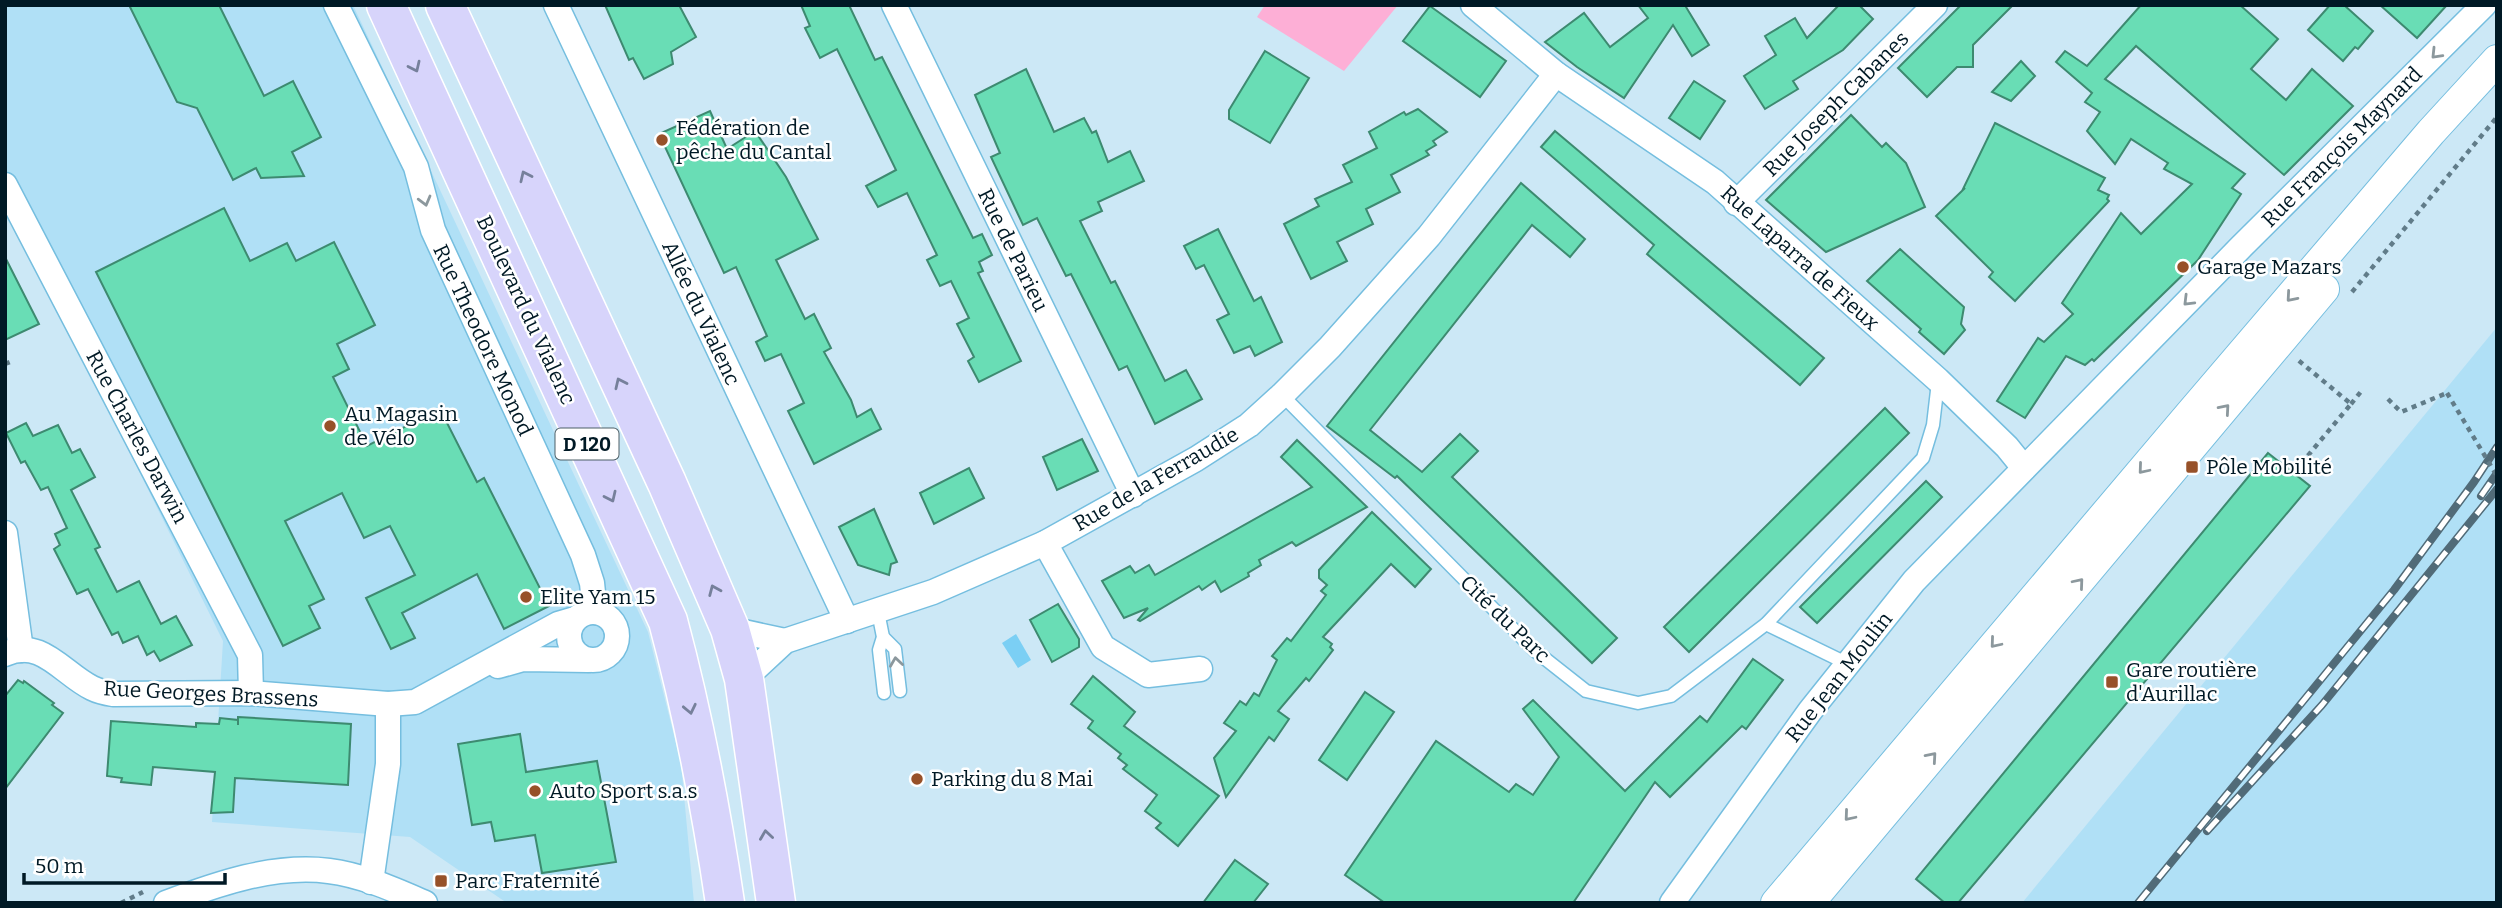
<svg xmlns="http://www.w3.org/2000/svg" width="2502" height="908" viewBox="0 0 2502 908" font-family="Bitter,serif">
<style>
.built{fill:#b0e0f6}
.green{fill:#fdafd6}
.water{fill:#7bcff4}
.building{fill:#69ddb5;stroke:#3d8a70;stroke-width:2}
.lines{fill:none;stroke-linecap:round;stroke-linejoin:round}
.service-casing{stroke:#75bedf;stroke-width:15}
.minor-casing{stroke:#75bedf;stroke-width:27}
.tertiary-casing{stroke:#75bedf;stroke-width:32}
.primary-casing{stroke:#fff;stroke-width:41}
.path{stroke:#617c89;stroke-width:4.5;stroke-dasharray:5 5;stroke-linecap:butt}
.service{stroke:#fff;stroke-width:12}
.minor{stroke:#fff;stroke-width:24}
.tertiary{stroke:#fff;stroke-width:30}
.primary{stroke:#d7d4fb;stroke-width:38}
.rail-casing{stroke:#516b78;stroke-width:8}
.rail{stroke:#fff;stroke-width:5;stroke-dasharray:16;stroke-linecap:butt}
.path-bridge{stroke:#617c89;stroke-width:4.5;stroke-dasharray:5 5;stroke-linecap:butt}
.oneway{stroke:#8c989d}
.oneway2{stroke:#76809b}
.poi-dot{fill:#975129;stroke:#fff;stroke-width:2.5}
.labels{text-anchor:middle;stroke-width:5;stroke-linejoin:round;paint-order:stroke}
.shield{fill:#fff;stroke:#4c5e66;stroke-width:2}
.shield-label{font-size:19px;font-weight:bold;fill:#001925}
.street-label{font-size:21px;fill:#001925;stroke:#fff}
.poi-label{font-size:21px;fill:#001925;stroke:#fff;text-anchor:start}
</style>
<rect width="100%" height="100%" fill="#cce8f6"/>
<g class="built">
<polygon points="5,5 353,5 648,632 681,763 694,903 507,903 410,837 212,822 223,641 76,344 5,168"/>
<polygon points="2497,327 2497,900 2494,903 2022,903"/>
</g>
<polygon class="green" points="1265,5 1398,5 1344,71 1257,17"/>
<polygon class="water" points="1016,634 1031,660 1018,668 1002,643"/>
<g class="building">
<polygon points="129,5 219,5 264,96 293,81 321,137 292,152 304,176 261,178 256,168 233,180 197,108 177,102"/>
<polygon points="605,5 679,5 696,37 671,52 673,64 644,79 633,58 629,60"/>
<polygon points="801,5 849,5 875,60 882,57 973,238 982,234 992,255 979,262 983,271 978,273 1021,361 979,382 968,361 974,357 957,324 969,318 951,281 940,286 927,260 937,255 907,193 878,207 866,186 896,170 837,49 820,58 805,28 810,26"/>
<polygon points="1638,5 1687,5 1686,7 1709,45 1692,56 1673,25 1624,98 1577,67 1545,42 1584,13 1610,47 1648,18"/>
<polygon points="1839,5 1859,5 1873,19 1843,50 1793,81 1798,89 1765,109 1744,76 1776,55 1765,36 1795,18 1807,38"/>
<polygon points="1961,5 2013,5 1973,45 1973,67 1957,67 1927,97 1898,68"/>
<polygon points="2141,5 2240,5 2278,39 2251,69 2286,100 2312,69 2353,106 2284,175 2136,46 2105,79 2245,174 2232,188 2241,194 2198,260 2094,361 2092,359 2085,365 2066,356 2025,418 1997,401 2038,338 2044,342 2073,314 2062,303 2121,213 2141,234 2192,184 2164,169 2168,163 2131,139 2115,164 2087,131 2100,112 2085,102 2092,93 2056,62 2065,51 2087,66"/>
<polygon points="2330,5 2344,5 2373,31 2358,49 2355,47 2343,61 2308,30"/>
<polygon points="2380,5 2447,5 2417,38"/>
<polygon points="1430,6 1506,61 1480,97 1403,41"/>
<polygon points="1265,51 1309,78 1270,143 1229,119 1229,110"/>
<polygon points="2021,61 2035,76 2011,101 1992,92"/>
<polygon points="1026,69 1054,132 1084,118 1092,133 1096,131 1108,162 1130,151 1144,181 1098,202 1102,211 1080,221 1111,283 1115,281 1165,381 1186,370 1202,399 1155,424 1127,366 1119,370 1071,274 1066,276 1037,218 1023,225 991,157 1000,153 975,95"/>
<polygon points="1694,81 1725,101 1700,139 1669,118"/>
<polygon points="1418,109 1447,132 1433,141 1436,145 1426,151 1429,155 1391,175 1400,192 1366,209 1373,224 1337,242 1347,261 1311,279 1284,224 1319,206 1315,199 1352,182 1343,165 1377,148 1369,132 1404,112 1406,115"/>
<polygon points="710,111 727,149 755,131 786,177 818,239 776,260 805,319 814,314 831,348 824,352 851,400 857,417 871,409 881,429 814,464 788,411 804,403 781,354 765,361 756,342 767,336 736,267 724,273 659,134"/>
<polygon points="1851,115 1882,147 1886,143 1906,163 1925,207 1826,252 1766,200"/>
<polygon points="1995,123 2105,178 2098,190 2109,195 2107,199 2109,201 2015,301 1989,277 1993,272 1936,216 1965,188 1963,189"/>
<polygon points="1555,131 1824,358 1800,385 1647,254 1654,245 1541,147"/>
<polygon points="1521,183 1585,239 1570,257 1532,225 1370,430 1422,472 1460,434 1478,451 1452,477 1617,638 1592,663 1397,476 1395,478 1327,426"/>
<polygon points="224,208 250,261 287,243 296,261 334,242 375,325 337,344 349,369 333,377 367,446 440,409 477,482 484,478 549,606 504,629 477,574 402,613 415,638 391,649 366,598 415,575 390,526 364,538 342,493 285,521 324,599 309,606 320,628 283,646 96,272"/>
<polygon points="1218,229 1254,301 1261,297 1282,342 1255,356 1250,346 1234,353 1217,320 1229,314 1204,265 1196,269 1184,246"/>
<polygon points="1900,249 1964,307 1961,324 1965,330 1944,354 1919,332 1921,329 1867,281"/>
<polygon points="5,257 39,324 5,340"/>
<polygon points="1885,408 1909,433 1689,652 1664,627"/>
<polygon points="26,423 33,436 58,425 72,453 80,449 95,477 71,490 100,547 95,549 117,592 139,581 161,624 176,616 192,645 160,661 154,651 147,655 138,636 123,643 118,632 112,635 88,589 77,594 54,549 60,545 55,534 67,528 48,487 41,490 25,461 21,463 6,433"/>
<polygon points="1082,439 1098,471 1057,490 1043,457"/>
<polygon points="1297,440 1367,507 1296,546 1292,542 1259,560 1261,565 1248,573 1249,576 1221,592 1215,581 1202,590 1199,586 1140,621 1138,620 1148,608 1124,618 1102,581 1130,566 1135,573 1149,565 1155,575 1312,487 1281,457"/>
<polygon points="2268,453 2310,486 1958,903 1945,903 1916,879"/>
<polygon points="969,468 984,498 934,524 920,493"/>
<polygon points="1926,481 1942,497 1817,623 1800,607"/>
<polygon points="874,509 897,562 891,564 889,575 858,565 839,527"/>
<polygon points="1372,512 1431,569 1415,587 1391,564 1323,637 1332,644 1330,647 1333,650 1309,681 1306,678 1278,711 1289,719 1274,741 1269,737 1226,797 1214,758 1236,731 1224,723 1240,701 1246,705 1254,693 1259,696 1277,660 1272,656 1287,638 1291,641 1326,595 1321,591 1327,585 1319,578 1319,570"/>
<polygon points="1058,604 1079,639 1079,647 1052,662 1030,620"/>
<polygon points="1753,659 1783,680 1746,729 1742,726 1670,797 1655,782 1573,903 1385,903 1345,875 1436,741 1509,792 1516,784 1533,795 1559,757 1523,709 1533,700 1625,791 1700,716 1707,722"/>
<polygon points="1093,676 1135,712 1124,726 1219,796 1178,846 1156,828 1161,823 1145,811 1157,795 1123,769 1127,765 1118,758 1121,754 1088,728 1093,721 1071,704"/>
<polygon points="18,680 23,683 24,681 54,703 52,705 63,713 5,789 5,696"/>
<polygon points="1365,692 1394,712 1347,780 1319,760"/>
<polygon points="238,717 351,724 348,785 235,778 233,812 211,813 215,772 153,767 151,785 121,782 122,778 107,776 111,721 196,727 196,723 219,724 220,718 238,720 238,725"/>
<polygon points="520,734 526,772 597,761 616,862 542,873 535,835 495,841 491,822 472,825 458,744"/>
<polygon points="1235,860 1268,884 1253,903 1203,903"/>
</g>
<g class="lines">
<defs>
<g id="service">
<polyline points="1282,395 1534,650 1586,691 1638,703 1671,696 1766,624 1923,458 1933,425 1938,382"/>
<polyline points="878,612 883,637 879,650 884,693"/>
<polyline points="1766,624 1848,664"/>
<polyline points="883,637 895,649 900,691"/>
</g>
<g id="minor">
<polyline points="336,5 416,167 433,230 583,555 592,583 595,612"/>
<polyline points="556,5 847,621"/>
<polyline points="894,5 1133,495"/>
<polyline points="1473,5 1556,74 1715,182 1938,380 2007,447 2024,468"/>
<polyline points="5,185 250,655 251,693"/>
<polyline points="1736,203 1935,5"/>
<polyline points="5,533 21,650"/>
<polyline points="1045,543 1103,647 1148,675 1200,669"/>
<circle cx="593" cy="636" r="24"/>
<polyline points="730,629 785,641"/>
<path d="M5,654C41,637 63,674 92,688C98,691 106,693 113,694L251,693L388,704L415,702L558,624L575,619"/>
<polyline points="498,666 523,659 588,660"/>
<polyline points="744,679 785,641 933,592 1045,543 1196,459 1249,425 1282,395 1330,347 1429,236 1556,74"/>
<polyline points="371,882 388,764 388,704"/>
<path d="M166,903C217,884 273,864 329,871C362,875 395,890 425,903"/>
<polyline points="1672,903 1810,711 1914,581 2240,248 2484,5"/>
</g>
<g id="tertiary">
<polyline points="1776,903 2190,414 2431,132 2497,60"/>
<polyline points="1809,903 2324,289"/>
</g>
<g id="primary">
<path d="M386,5L668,621C693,714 711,808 725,903"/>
<polyline points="445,5 667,483 730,629 744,679 776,903"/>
</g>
</defs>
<use href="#service" class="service-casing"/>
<use href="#minor" class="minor-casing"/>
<use href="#tertiary" class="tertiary-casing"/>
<use href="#primary" class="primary-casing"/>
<g class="path">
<polyline points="2352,292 2497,117"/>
<polyline points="5,364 10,362"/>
<polyline points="2388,399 2401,412 2447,393"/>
<polyline points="2351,404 2363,389"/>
<polyline points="2295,471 2351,404 2298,360"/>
<polyline points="121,903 143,892"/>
</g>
<use href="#service" class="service"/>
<use href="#minor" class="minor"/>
<use href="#tertiary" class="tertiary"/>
<use href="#primary" class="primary"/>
<defs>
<g id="rail">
<polyline points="2481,496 2497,473"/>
<polyline points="2207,831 2322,705 2497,489"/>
<polyline points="2138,903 2394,590 2474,482 2497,447"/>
</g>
</defs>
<use href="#rail" class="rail-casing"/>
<use href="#rail" class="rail"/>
<polyline class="path-bridge" points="2447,393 2497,476"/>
</g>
<defs><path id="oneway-chevron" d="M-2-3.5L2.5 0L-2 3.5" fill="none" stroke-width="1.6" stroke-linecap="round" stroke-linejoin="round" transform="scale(1.75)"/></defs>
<g class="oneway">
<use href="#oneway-chevron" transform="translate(2436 54) rotate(134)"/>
<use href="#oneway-chevron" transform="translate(425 201) rotate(75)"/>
<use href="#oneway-chevron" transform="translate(2291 297) rotate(131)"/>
<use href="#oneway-chevron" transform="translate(2188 301) rotate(135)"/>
<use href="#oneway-chevron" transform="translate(2225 409) rotate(-49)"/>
<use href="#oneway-chevron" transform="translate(2143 469) rotate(130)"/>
<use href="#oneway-chevron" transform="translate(2079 583) rotate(-50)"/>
<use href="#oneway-chevron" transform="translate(1995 643) rotate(130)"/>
<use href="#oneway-chevron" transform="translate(896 662) rotate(-98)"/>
<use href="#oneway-chevron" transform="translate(1932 757) rotate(-49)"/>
<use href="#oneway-chevron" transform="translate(1849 816) rotate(130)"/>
</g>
<g class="oneway2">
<use href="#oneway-chevron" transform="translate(415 67) rotate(65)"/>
<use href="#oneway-chevron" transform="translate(525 176) rotate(-115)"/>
<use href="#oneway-chevron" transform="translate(620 383) rotate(-115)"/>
<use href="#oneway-chevron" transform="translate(611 497) rotate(65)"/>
<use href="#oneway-chevron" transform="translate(714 590) rotate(-113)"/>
<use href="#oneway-chevron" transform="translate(690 709) rotate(78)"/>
<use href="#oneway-chevron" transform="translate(766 835) rotate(-98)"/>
</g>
<g class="poi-dot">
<circle cx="662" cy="140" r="7"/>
<circle cx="2183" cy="267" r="7"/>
<circle cx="330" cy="426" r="7"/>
<rect x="2185" y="460" width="14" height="14" rx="3.5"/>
<circle cx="526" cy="597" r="7"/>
<rect x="2105" y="675" width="14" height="14" rx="3.5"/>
<circle cx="917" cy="779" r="7"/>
<circle cx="535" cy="791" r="7"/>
<rect x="434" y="874" width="14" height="14" rx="3.5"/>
</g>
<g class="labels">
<rect class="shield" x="555.5" y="428.5" width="63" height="31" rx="5"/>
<g class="shield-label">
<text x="587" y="451">D 120</text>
</g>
<g class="street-label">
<text transform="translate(1836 104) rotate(-45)" y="7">Rue Joseph Cabanes</text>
<text transform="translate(2342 147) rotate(-45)" y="7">Rue François Maynard</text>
<text transform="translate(1013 250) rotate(64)" y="7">Rue de Parieu</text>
<text transform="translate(1800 258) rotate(42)" y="7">Rue Laparra de Fieux</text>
<text transform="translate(526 310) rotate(65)" y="7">Boulevard du Vialenc</text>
<text transform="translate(701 313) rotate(65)" y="7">Allée du Vialenc</text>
<text transform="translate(483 340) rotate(65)" y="7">Rue Theodore Monod</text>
<text transform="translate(137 437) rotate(62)" y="7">Rue Charles Darwin</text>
<text transform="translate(1156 479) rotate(-30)" y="7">Rue de la Ferraudie</text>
<text transform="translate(1505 619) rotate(44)" y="7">Cité du Parc</text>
<text transform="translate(1839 677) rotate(-52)" y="7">Rue Jean Moulin</text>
<text transform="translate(211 694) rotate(3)" y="7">Rue Georges Brassens</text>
</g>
<g class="poi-label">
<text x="676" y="135">Fédération de<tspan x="676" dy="24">pêche du Cantal</tspan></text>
<text x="2197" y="274">Garage Mazars</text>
<text x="344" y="421">Au Magasin<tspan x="344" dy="24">de Vélo</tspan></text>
<text x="2206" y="474">Pôle Mobilité</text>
<text x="540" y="604">Elite Yam 15</text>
<text x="2126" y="677">Gare routière<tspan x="2126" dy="24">d'Aurillac</tspan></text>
<text x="931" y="786">Parking du 8 Mai</text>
<text x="549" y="798">Auto Sport s.a.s</text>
<text x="455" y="888">Parc Fraternité</text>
</g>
</g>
<rect width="2502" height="908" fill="none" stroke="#001925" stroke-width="14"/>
<path d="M24 873v10h201v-10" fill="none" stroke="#001925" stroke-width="3.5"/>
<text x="35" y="873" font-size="21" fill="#001925" stroke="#ffffff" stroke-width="5" paint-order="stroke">50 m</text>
</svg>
